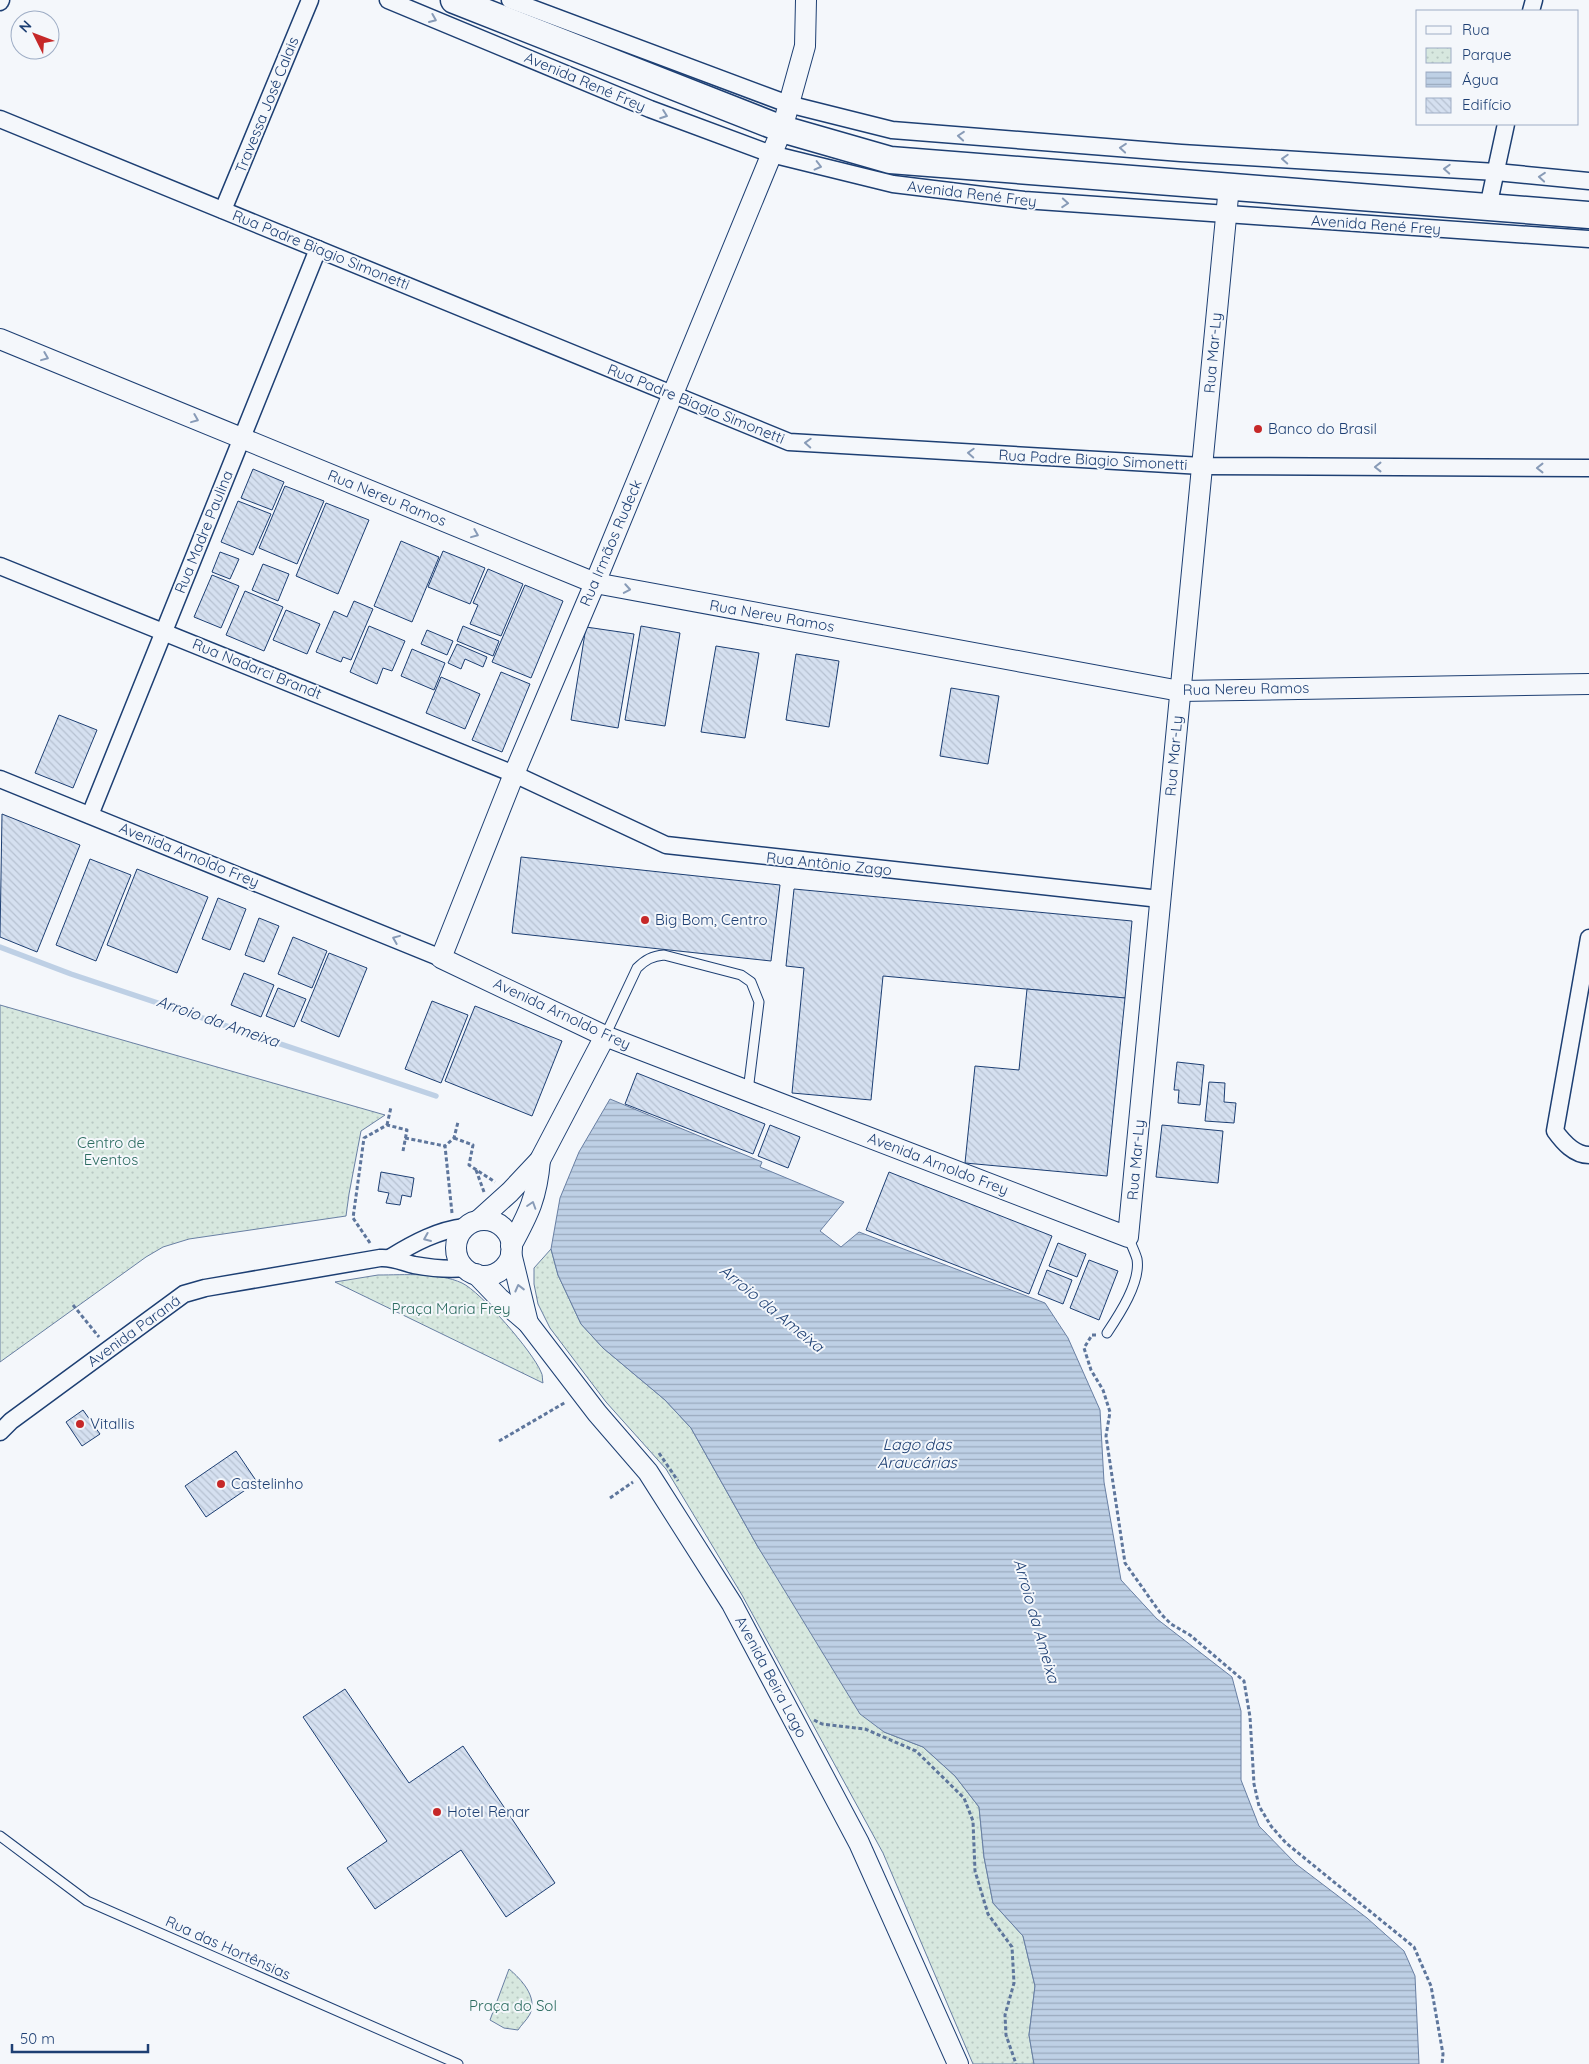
<svg xmlns="http://www.w3.org/2000/svg" width="1589" height="2064" viewBox="0 0 1589 2064" font-family="Quicksand,sans-serif">
<style>
.park{fill:url(#park-dots);stroke:#687fa3}
.water{fill:url(#water-rules);stroke:#687fa3}
.lines{fill:none;stroke-linecap:round;stroke-linejoin:round}
.stream{stroke:#bed0e5;stroke-width:5.5}
.building{fill:url(#building-back-hatch);stroke:#1d3f73}
.service-casing{stroke:#1d3f73;stroke-width:11}
.minor-casing{stroke:#1d3f73;stroke-width:19}
.tertiary-casing{stroke:#1d3f73;stroke-width:22}
.primary-casing{stroke:#1d3f73;stroke-width:29}
.path{stroke:#5e769c;stroke-width:3;stroke-dasharray:4 2.5;stroke-linecap:butt}
.service{stroke:#f4f7fb;stroke-width:9}
.minor{stroke:#f4f7fb;stroke-width:16}
.tertiary{stroke:#f4f7fb;stroke-width:20}
.primary{stroke:#f4f7fb;stroke-width:26}
.oneway{stroke:#889bb7}
.poi-dot{fill:#c62828;stroke:#f4f7fb;stroke-width:2}
.labels{text-anchor:middle;stroke-width:4;stroke-linejoin:round;paint-order:stroke}
.street-label{font-size:15px;fill:#1d3f73;stroke:#f4f7fb}
.poi-label{font-size:15px;fill:#1d3f73;stroke:#f4f7fb;text-anchor:start}
.park-label{font-size:15px;fill:#2c6c60;stroke:#f4f7fb}
.water-label{font-size:16px;font-style:italic;fill:#1d3f73;stroke:#f4f7fb}
</style>
<defs>
<pattern id="park-dots" width="8" height="8" patternUnits="userSpaceOnUse" patternTransform="scale(1.25)"><rect width="8" height="8" fill="#d7e8df"/><path d="M2 2h.1M6 6h.1" fill="none" stroke="#b8c8c3" stroke-width="1.8" stroke-linecap="round"/></pattern>
<pattern id="water-rules" width="6" height="5" patternUnits="userSpaceOnUse" patternTransform="scale(1.25)"><rect width="6" height="5" fill="#bed0e5"/><path d="M0 2.5h6" fill="none" stroke="#9aaabe"/></pattern>
<pattern id="building-back-hatch" width="6" height="6" patternUnits="userSpaceOnUse" patternTransform="scale(1.25)"><rect width="6" height="6" fill="#d5e0f0"/><path d="M-1 5l2 2M0 0l6 6M5-1l2 2" fill="none" stroke="#b6c1d1"/></pattern>
</defs>
<rect width="100%" height="100%" fill="#f4f7fb"/>
<g class="park">
<polygon points="0,1005 385,1115 361,1131 349,1194 346,1216 189,1239 163,1247 146,1257 0,1362"/>
<polygon points="551,1249 558,1275 581,1324 603,1348 665,1400 691,1428 758,1547 884,1732 923,1747 955,1776 979,1807 984,1857 993,1903 1023,1936 1035,1986 1029,2035 1034,2064 973,2064 883,1853 742,1595 666,1469 606,1402 550,1328 538,1304 534,1284 534,1268"/>
<path d="M378,1275C405,1275 438,1272 462,1283C481,1292 533,1352 541,1372C543,1375 542,1379 543,1383L335,1282Z"/>
<path d="M509,1969C521,1979 538,1997 530,2014C527,2020 521,2025 518,2030L504,2028L490,2020Z"/>
</g>
<polygon class="water" points="610,1099 762,1162 760,1167 844,1202 820,1231 841,1247 859,1232 1045,1303 1068,1338 1100,1410 1104,1482 1121,1580 1157,1619 1232,1677 1241,1711 1241,1780 1259,1826 1296,1864 1367,1918 1404,1951 1415,1976 1419,2064 1034,2064 1029,2035 1035,1986 1023,1936 993,1903 984,1857 979,1807 955,1776 923,1747 884,1732 860,1714 758,1547 691,1428 665,1400 603,1348 581,1324 558,1275 551,1249 560,1198 579,1152"/>
<g class="lines">
<polyline class="stream" points="0,947 71,974 436,1096"/>
</g>
<g class="building">
<polygon points="253,469 284,482 272,510 241,498"/>
<polygon points="285,486 324,501 297,564 259,548"/>
<polygon points="238,501 271,514 253,555 221,542"/>
<polygon points="326,503 369,520 338,594 296,576"/>
<polygon points="401,541 439,557 412,622 374,606"/>
<polygon points="443,551 485,568 470,604 428,587"/>
<polygon points="220,552 239,559 230,579 212,572"/>
<polygon points="263,564 289,574 278,601 252,590"/>
<polygon points="488,569 523,584 501,636 470,624 478,605 473,603"/>
<polygon points="212,575 239,586 221,628 194,617"/>
<polygon points="525,585 563,601 531,678 492,662"/>
<polygon points="245,591 283,607 264,651 226,635"/>
<polygon points="354,601 373,609 351,660 343,657 341,662 316,652 334,611 347,617"/>
<polygon points="286,610 320,624 307,654 273,640"/>
<polygon points="369,626 405,641 392,671 383,668 377,684 350,672"/>
<polygon points="463,626 499,641 493,656 457,641"/>
<polygon points="641,626 680,633 665,726 625,720"/>
<polygon points="586,627 634,634 618,728 571,720"/>
<polygon points="427,630 453,641 447,655 421,644"/>
<polygon points="457,644 487,657 483,667 465,659 461,669 448,663"/>
<polygon points="716,646 759,653 745,738 701,732"/>
<polygon points="412,649 445,663 434,690 401,676"/>
<polygon points="796,654 839,661 829,727 786,720"/>
<polygon points="501,672 530,684 502,752 472,740"/>
<polygon points="441,677 480,694 465,729 426,713"/>
<polygon points="951,688 999,696 988,764 940,756"/>
<polygon points="59,715 97,730 73,788 35,773"/>
<polygon points="2,814 80,845 37,952 0,937"/>
<polygon points="521,857 780,885 771,961 512,933"/>
<polygon points="90,859 131,875 96,961 56,945"/>
<polygon points="137,869 208,897 177,973 107,945"/>
<polygon points="794,889 1132,921 1125,998 883,976 871,1100 792,1093 804,968 786,966"/>
<polygon points="218,898 246,909 230,950 202,939"/>
<polygon points="259,918 279,926 264,962 245,955"/>
<polygon points="293,937 327,951 312,988 278,974"/>
<polygon points="329,953 367,968 339,1037 301,1021"/>
<polygon points="244,973 274,985 261,1017 231,1005"/>
<polygon points="278,988 306,999 294,1027 266,1016"/>
<polygon points="1027,989 1125,998 1107,1176 965,1163 975,1066 1019,1070"/>
<polygon points="432,1001 468,1015 441,1083 405,1069"/>
<polygon points="475,1006 562,1041 532,1116 445,1081"/>
<polygon points="1177,1062 1204,1065 1200,1105 1178,1103 1179,1090 1174,1090"/>
<polygon points="637,1073 765,1124 753,1154 625,1104"/>
<polygon points="1209,1082 1225,1083 1224,1102 1236,1103 1234,1123 1205,1121"/>
<polygon points="770,1125 800,1137 788,1168 758,1156"/>
<polygon points="1162,1125 1223,1131 1218,1183 1156,1177"/>
<polygon points="381,1172 414,1178 411,1197 402,1195 400,1205 386,1203 389,1193 378,1191"/>
<polygon points="889,1172 1052,1236 1029,1294 866,1230"/>
<polygon points="1058,1243 1086,1254 1077,1277 1049,1266"/>
<polygon points="1089,1260 1118,1271 1099,1320 1070,1308"/>
<polygon points="1047,1270 1072,1280 1063,1304 1038,1294"/>
<polygon points="83,1410 100,1434 82,1446 66,1422"/>
<polygon points="236,1451 257,1482 206,1517 185,1486"/>
<polygon points="345,1689 409,1783 463,1746 555,1883 506,1917 461,1850 375,1909 347,1868 387,1841 303,1717"/>
</g>
<g class="lines">
<defs>
<g id="service">
<path d="M605,1036L637,968C645,960 652,956 664,955L741,975L751,982L759,1002L748,1091"/>
<path d="M1107,1333C1119,1315 1141,1282 1137,1259C1135,1252 1131,1244 1128,1237"/>
<polyline points="0,1836 87,1901 458,2064"/>
</g>
<g id="minor">
<polyline points="388,0 650,109 771,154 893,184 1024,200 1589,239"/>
<polyline points="510,0 788,104 892,130 1181,153 1496,172 1589,181"/>
<polyline points="0,2 1,0"/>
<polyline points="1531,11 1534,0"/>
<polyline points="0,119 789,442 1202,466 1589,468"/>
<polyline points="1488,207 1506,124"/>
<polyline points="223,210 310,0"/>
<polyline points="0,566 514,774 666,845 1160,899"/>
<polyline points="0,779 441,958"/>
<polyline points="90,815 318,249"/>
<path d="M1589,938L1555,1131C1563,1142 1574,1155 1589,1155"/>
<path d="M391,1257C414,1243 438,1230 465,1227"/>
<path d="M0,1432L11,1421L184,1294L205,1288L380,1258C393,1257 402,1262 414,1265C431,1268 448,1270 465,1268"/>
</g>
<g id="tertiary">
<polyline points="806,0 805,46 782,129 595,583 514,774 441,958 605,1036 1128,1237 1229,186"/>
<polyline points="0,339 595,583 1180,691 1589,684"/>
<polyline points="479,1220 510,1192 540,1160 605,1036"/>
<circle cx="484" cy="1248" r="28"/>
<path d="M511,1246C529,1213 537,1197 540,1160"/>
<polyline points="511,1253 528,1323"/>
<polyline points="476,1274 499,1298 528,1323 597,1413 648,1472 732,1604 859,1843 958,2064"/>
</g>
<polyline id="primary" points="454,0 782,129 890,160 1589,215"/>
</defs>
<use href="#service" class="service-casing"/>
<use href="#minor" class="minor-casing"/>
<use href="#tertiary" class="tertiary-casing"/>
<use href="#primary" class="primary-casing"/>
<g class="path">
<polyline points="387,1125 391,1107"/>
<polyline points="405,1138 445,1146"/>
<polyline points="454,1138 473,1145 469,1165 495,1182"/>
<polyline points="476,1170 484,1192"/>
<polyline points="452,1213 445,1146 454,1138 458,1122"/>
<polyline points="370,1243 353,1218 364,1138 387,1125 407,1130 403,1151"/>
<polyline points="73,1305 99,1337"/>
<polyline points="1096,1335 1092,1335 1084,1348 1091,1370 1103,1390 1110,1412 1106,1436 1125,1563 1161,1614 1171,1624 1190,1635 1244,1681 1250,1717 1254,1784 1259,1806 1271,1826 1286,1843 1414,1947 1431,1986 1443,2054 1442,2064"/>
<polyline points="499,1441 566,1402"/>
<polyline points="659,1453 678,1481"/>
<polyline points="610,1498 633,1482"/>
<polyline points="814,1720 822,1724 865,1729 916,1751 964,1798 973,1821 975,1871 988,1914 1012,1947 1014,1983 1005,2015 1006,2035 1016,2064"/>
</g>
<use href="#service" class="service"/>
<use href="#minor" class="minor"/>
<use href="#tertiary" class="tertiary"/>
<use href="#primary" class="primary"/>
</g>
<defs><path id="oneway-chevron" d="M-2-3.5L2.5 0L-2 3.5" fill="none" stroke-width="1.6" stroke-linecap="round" stroke-linejoin="round" transform="scale(1.25)"/></defs>
<g class="oneway">
<use href="#oneway-chevron" transform="translate(433 19) rotate(23)"/>
<use href="#oneway-chevron" transform="translate(664 115) rotate(20)"/>
<use href="#oneway-chevron" transform="translate(961 136) rotate(-175)"/>
<use href="#oneway-chevron" transform="translate(1123 148) rotate(-175)"/>
<use href="#oneway-chevron" transform="translate(1285 159) rotate(-177)"/>
<use href="#oneway-chevron" transform="translate(818 166) rotate(14)"/>
<use href="#oneway-chevron" transform="translate(1447 169) rotate(-177)"/>
<use href="#oneway-chevron" transform="translate(1542 177) rotate(-175)"/>
<use href="#oneway-chevron" transform="translate(1065 203) rotate(4)"/>
<use href="#oneway-chevron" transform="translate(45 357) rotate(22)"/>
<use href="#oneway-chevron" transform="translate(195 419) rotate(22)"/>
<use href="#oneway-chevron" transform="translate(808 443) rotate(-177)"/>
<use href="#oneway-chevron" transform="translate(971 453) rotate(-177)"/>
<use href="#oneway-chevron" transform="translate(1378 467) rotate(-180)"/>
<use href="#oneway-chevron" transform="translate(1540 468) rotate(-180)"/>
<use href="#oneway-chevron" transform="translate(475 534) rotate(22)"/>
<use href="#oneway-chevron" transform="translate(627 589) rotate(10)"/>
<use href="#oneway-chevron" transform="translate(396 939) rotate(-158)"/>
<use href="#oneway-chevron" transform="translate(532 1205) rotate(-72)"/>
<use href="#oneway-chevron" transform="translate(427 1238) rotate(157)"/>
<use href="#oneway-chevron" transform="translate(519 1288) rotate(-104)"/>
</g>
<g class="poi-dot">
<circle cx="1258" cy="429" r="5"/>
<circle cx="645" cy="920" r="5"/>
<circle cx="80" cy="1424" r="5"/>
<circle cx="221" cy="1484" r="5"/>
<circle cx="437" cy="1812" r="5"/>
</g>
<g class="labels">
<g class="street-label">
<text transform="translate(585 82) rotate(23)" y="5">Avenida René Frey</text>
<text transform="translate(267 105) rotate(-68)" y="5">Travessa José Calais</text>
<text transform="translate(972 194) rotate(7)" y="5">Avenida René Frey</text>
<text transform="translate(1376 225) rotate(4)" y="5">Avenida René Frey</text>
<text transform="translate(321 250) rotate(22)" y="5">Rua Padre Biagio Simonetti</text>
<text transform="translate(1213 353) rotate(-85)" y="5">Rua Mar-Ly</text>
<text transform="translate(696 404) rotate(22)" y="5">Rua Padre Biagio Simonetti</text>
<text transform="translate(1093 460) rotate(3)" y="5">Rua Padre Biagio Simonetti</text>
<text transform="translate(387 498) rotate(22)" y="5">Rua Nereu Ramos</text>
<text transform="translate(204 532) rotate(-68)" y="5">Rua Madre Paulina</text>
<text transform="translate(611 543) rotate(-67)" y="5">Rua Irmãos Rudeck</text>
<text transform="translate(772 616) rotate(10)" y="5">Rua Nereu Ramos</text>
<text transform="translate(257 669) rotate(22)" y="5">Rua Nadarci Brandt</text>
<text transform="translate(1246 689) rotate(-1)" y="5">Rua Nereu Ramos</text>
<text transform="translate(1174 756) rotate(-85)" y="5">Rua Mar-Ly</text>
<text transform="translate(189 855) rotate(22)" y="5">Avenida Arnoldo Frey</text>
<text transform="translate(829 864) rotate(6)" y="5">Rua Antônio Zago</text>
<text transform="translate(562 1014) rotate(25)" y="5">Avenida Arnoldo Frey</text>
<text transform="translate(1136 1160) rotate(-85)" y="5">Rua Mar-Ly</text>
<text transform="translate(938 1164) rotate(21)" y="5">Avenida Arnoldo Frey</text>
<text transform="translate(134 1331) rotate(-36)" y="5">Avenida Paraná</text>
<text transform="translate(771 1677) rotate(62)" y="5">Avenida Beira Lago</text>
<text transform="translate(228 1948) rotate(24)" y="5">Rua das Hortênsias</text>
</g>
<g class="poi-label">
<text x="1268" y="434">Banco do Brasil</text>
<text x="655" y="925">Big Bom, Centro</text>
<text x="90" y="1429">Vitallis</text>
<text x="231" y="1489">Castelinho</text>
<text x="447" y="1817">Hotel Renar</text>
</g>
<g class="park-label">
<text x="111" y="1148">Centro de<tspan x="111" dy="17">Eventos</tspan></text>
<text x="451" y="1314">Praça Maria Frey</text>
<text x="513" y="2011">Praça do Sol</text>
</g>
<g class="water-label">
<text transform="translate(218 1021) rotate(19)" y="6">Arroio da Ameixa</text>
<text transform="translate(772 1308) rotate(39)" y="6">Arroio da Ameixa</text>
<text x="917" y="1450">Lago das<tspan x="917" dy="18">Araucárias</tspan></text>
<text transform="translate(1037 1621) rotate(74)" y="6">Arroio da Ameixa</text>
</g>
</g>
<rect x="1416" y="10" width="162" height="115" fill="#f4f7fb" stroke="#9eadc5"/>
<rect x="1426" y="26" width="25" height="8" fill="#f4f7fb" stroke="#9eadc5"/>
<text x="1462" y="35" font-size="15" fill="#1d3f73">Rua</text>
<rect x="1426" y="48" width="25" height="15" fill="url(#park-dots)" stroke="#9eadc5"/>
<text x="1462" y="60" font-size="15" fill="#1d3f73">Parque</text>
<rect x="1426" y="72" width="25" height="15" fill="url(#water-rules)" stroke="#9eadc5"/>
<text x="1462" y="85" font-size="15" fill="#1d3f73">Água</text>
<rect x="1426" y="98" width="25" height="15" fill="url(#building-back-hatch)" stroke="#9eadc5"/>
<text x="1462" y="110" font-size="15" fill="#1d3f73">Edifício</text>
<g transform="translate(35 35) rotate(312)"><circle r="24" fill="#f4f7fb" stroke="#9eadc5"/>
<path d="M0-4L9 19L0 12L-9 19Z" fill="#c62828"/>
<text y="-8" font-size="14" font-weight="bold" text-anchor="middle" fill="#1d3f73">N</text>
</g>
<path d="M12 2044v8h136v-8" fill="none" stroke="#1d3f73" stroke-width="2.5"/>
<text x="20" y="2044" font-size="15" fill="#1d3f73" stroke="#f4f7fb" stroke-width="4" paint-order="stroke">50 m</text>
</svg>
